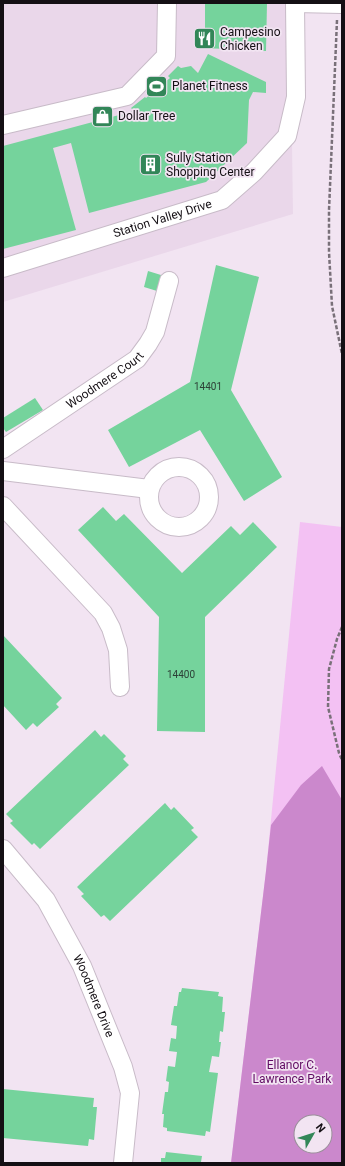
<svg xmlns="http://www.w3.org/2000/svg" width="345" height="1166" viewBox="0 0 345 1166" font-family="Roboto,sans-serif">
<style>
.built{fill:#ead7ea}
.green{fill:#f3c1f3;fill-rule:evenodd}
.forest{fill:#cb88cc;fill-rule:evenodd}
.building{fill:#75d39c}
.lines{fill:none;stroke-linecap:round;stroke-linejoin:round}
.minor-casing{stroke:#c8bbc8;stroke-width:20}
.path{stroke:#797079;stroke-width:2.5;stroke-dasharray:4 2;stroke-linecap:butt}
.minor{stroke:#fff;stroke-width:18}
.labels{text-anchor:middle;stroke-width:3.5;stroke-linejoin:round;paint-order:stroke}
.number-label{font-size:10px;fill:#2c4036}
.poi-label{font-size:12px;fill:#140f14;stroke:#f2e4f2;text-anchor:start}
.street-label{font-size:12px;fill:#140f14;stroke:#f2e4f2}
.park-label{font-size:12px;fill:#600b63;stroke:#f2e4f2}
</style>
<rect width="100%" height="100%" fill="#f2e4f2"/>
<polygon class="built" points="3,3 290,3 293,214 3,302"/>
<path class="green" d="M300,522L342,527V1163H231L266,871ZM301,1122H325V1146H301Z"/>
<path class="forest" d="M322,766L342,800V1163H231L266,871L271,825L301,785ZM301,1122H325V1146H301Z"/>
<g class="building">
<polygon points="205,3 267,3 266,51 205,48"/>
<polygon points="208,54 266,82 266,93 253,92 249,100 247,143 206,182 89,213 71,143 53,148 76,230 3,249 3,146 134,111 131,108 145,97 146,98 170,78 168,76 178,66 181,68 191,66 198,73"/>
<polygon points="216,265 259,277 231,390 282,477 244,501 200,430 129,467 108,430 190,382"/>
<polygon points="148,271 161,275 157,291 144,287"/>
<polygon points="35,398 43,410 6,432 3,428 3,418"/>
<polygon points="103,507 116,521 124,514 182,573 231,526 240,535 253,522 277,547 205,617 205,732 157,731 159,617 78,530"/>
<polygon points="3,635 62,698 56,704 59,707 37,727 33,723 26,730 3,705"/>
<polygon points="95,730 101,737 104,734 126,756 123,759 129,765 40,849 34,843 32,845 10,823 13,821 6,814"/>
<polygon points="165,803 171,810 174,807 194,828 191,830 198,837 110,921 104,915 101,917 81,896 84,894 77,887"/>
<polygon points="182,988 219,992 218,996 223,997 222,1012 225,1012 223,1032 220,1031 219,1042 221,1042 219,1057 212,1056 209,1072 218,1073 210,1132 206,1131 205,1136 167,1131 167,1128 163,1127 164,1114 162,1114 165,1092 168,1092 169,1082 166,1081 168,1066 175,1067 177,1052 169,1051 171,1038 176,1039 177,1026 171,1025 174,1006 177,1006 179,992 181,992"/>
<polygon points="3,1089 94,1098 93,1107 97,1107 94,1140 89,1139 88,1146 3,1138"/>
<polygon points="166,1152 202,1156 201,1162 204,1162 204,1163 161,1163 161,1158 165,1158"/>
</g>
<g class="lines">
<defs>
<g id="minor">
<polyline points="295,3 342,4"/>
<polyline points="3,125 127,96 166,56 167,3"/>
<path id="s1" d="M3,268L222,200L254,172L287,136L296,97L295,3"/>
<path id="s2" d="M3,449L137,359L148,344L155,332L169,281"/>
<circle cx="179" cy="497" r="30"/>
<polyline points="3,471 149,489"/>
<polyline points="3,506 103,613 111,628 118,650 120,687"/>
<path id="s3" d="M3,849L46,900L82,966L123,1067L130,1093L123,1163"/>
</g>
</defs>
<use href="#minor" class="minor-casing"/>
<g class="path">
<polyline points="337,20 329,210 329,252 332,306 342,354"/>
<polyline points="342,627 337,639 329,669 328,707 339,753 342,760"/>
</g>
<use href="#minor" class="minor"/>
</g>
<defs>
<symbol id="restaurant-square" viewBox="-11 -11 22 22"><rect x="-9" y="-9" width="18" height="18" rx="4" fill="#328658" stroke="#f2e4f2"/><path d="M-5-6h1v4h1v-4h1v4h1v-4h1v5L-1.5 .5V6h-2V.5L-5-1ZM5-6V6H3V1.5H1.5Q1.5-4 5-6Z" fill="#fff"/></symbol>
<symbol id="stadium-square" viewBox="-11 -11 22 22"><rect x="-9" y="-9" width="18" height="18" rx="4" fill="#328658" stroke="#f2e4f2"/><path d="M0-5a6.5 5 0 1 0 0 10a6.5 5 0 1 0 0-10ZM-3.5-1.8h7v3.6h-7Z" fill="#fff"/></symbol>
<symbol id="shop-square" viewBox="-11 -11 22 22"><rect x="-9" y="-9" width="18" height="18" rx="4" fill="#328658" stroke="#f2e4f2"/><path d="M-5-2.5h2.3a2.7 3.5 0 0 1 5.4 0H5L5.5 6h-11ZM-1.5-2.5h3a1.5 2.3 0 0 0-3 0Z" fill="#fff"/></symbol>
<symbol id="building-square" viewBox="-11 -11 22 22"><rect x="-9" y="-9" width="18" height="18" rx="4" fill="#328658" stroke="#f2e4f2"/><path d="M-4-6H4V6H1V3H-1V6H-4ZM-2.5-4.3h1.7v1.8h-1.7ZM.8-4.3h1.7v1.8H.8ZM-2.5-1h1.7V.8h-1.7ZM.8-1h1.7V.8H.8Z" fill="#fff"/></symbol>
</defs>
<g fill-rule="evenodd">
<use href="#restaurant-square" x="192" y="26" width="25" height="25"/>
<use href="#stadium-square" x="144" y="74" width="25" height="25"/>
<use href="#shop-square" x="90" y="104" width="25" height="25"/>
<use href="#building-square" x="138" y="152" width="25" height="25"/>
</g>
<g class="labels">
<g class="number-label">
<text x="208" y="390">14401</text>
<text x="181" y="678">14400</text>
</g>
<g class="poi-label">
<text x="220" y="36">Campesino<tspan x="220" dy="14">Chicken</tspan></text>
<text x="172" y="90">Planet Fitness</text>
<text x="118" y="120">Dollar Tree</text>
<text x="166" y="162">Sully Station<tspan x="166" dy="14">Shopping Center</tspan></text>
</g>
<g class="street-label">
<text dy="4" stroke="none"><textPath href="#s1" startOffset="167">Station Valley Drive</textPath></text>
<text dy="4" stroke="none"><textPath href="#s2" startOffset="123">Woodmere Court</textPath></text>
<text dy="4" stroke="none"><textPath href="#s3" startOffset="174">Woodmere Drive</textPath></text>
</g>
<g class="park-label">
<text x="292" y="1069">Ellanor C.<tspan x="292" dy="14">Lawrence Park</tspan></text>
</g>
</g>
<rect width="345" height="1166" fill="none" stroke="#140f14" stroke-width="8"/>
<g transform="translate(313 1134) rotate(51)"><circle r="19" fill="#f2e4f2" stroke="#998f99"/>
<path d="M0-3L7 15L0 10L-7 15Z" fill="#328658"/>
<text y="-6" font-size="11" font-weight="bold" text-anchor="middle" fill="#140f14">N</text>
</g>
</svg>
